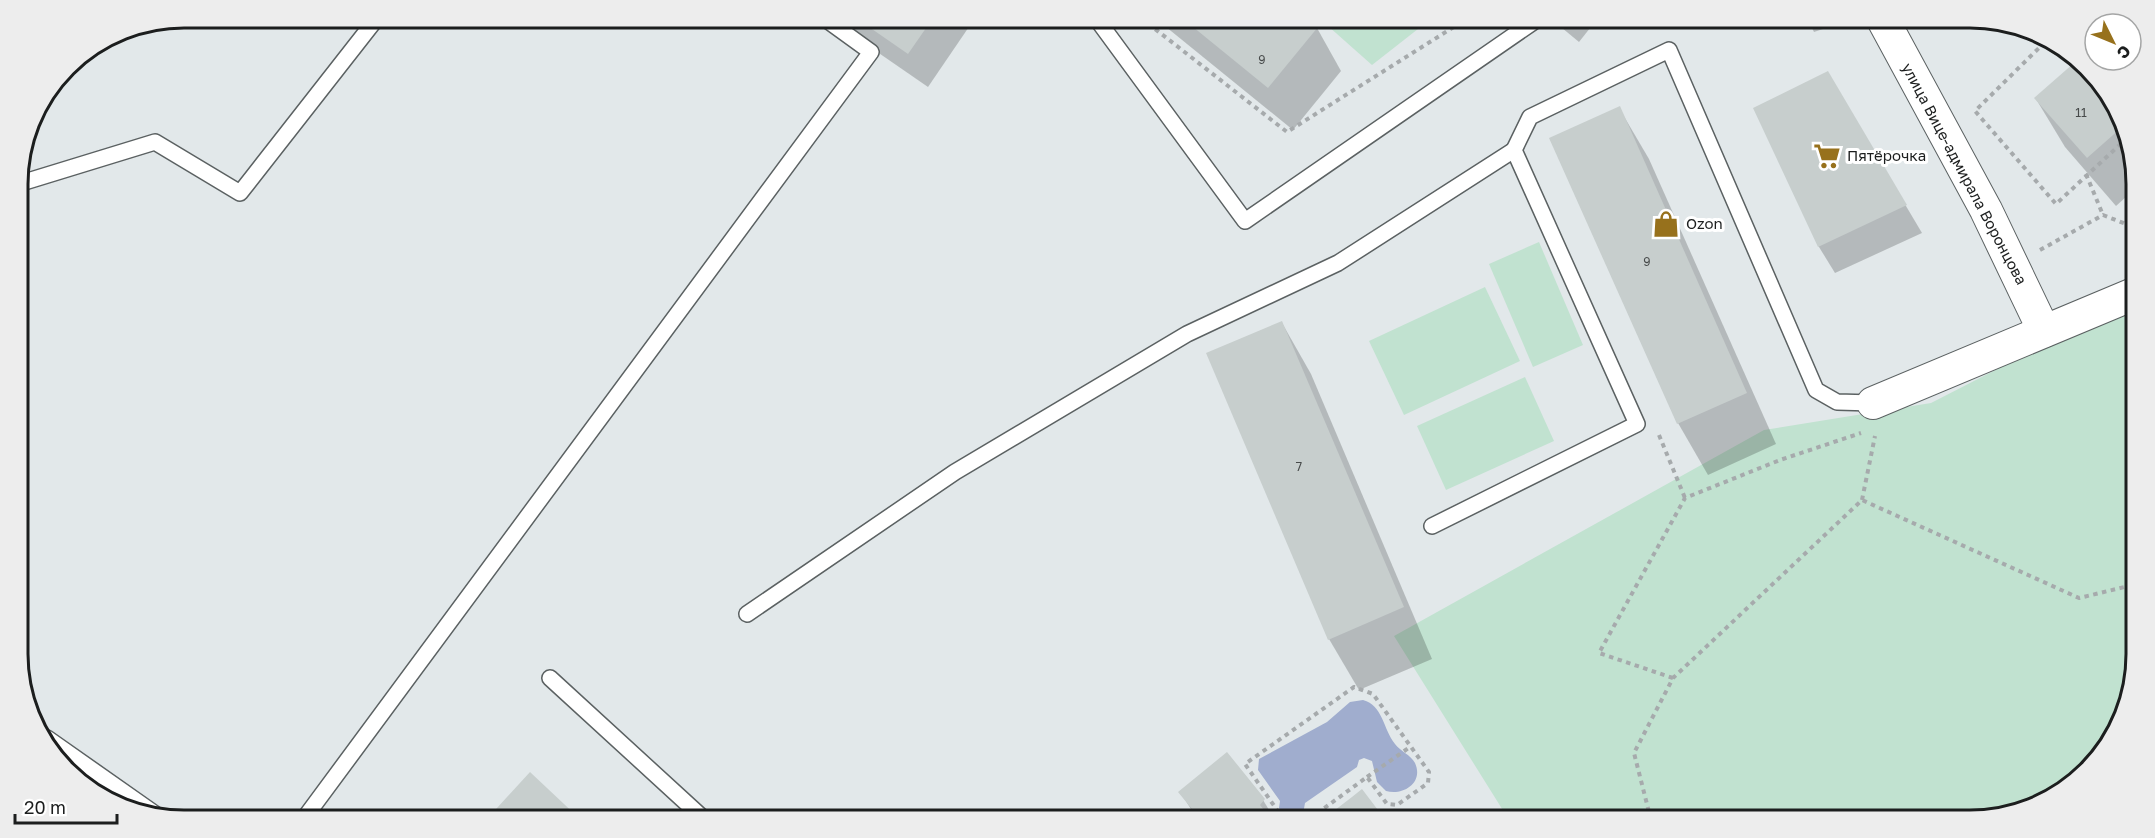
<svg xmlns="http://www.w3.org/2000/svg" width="2155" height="838" viewBox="0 0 2155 838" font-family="'Golos Text',sans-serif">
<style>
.green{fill:#c1e2d0}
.water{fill:#a0adce}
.shadow{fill:#0003}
.building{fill:#c7cecd}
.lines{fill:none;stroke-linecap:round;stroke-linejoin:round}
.lane-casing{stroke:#5b6162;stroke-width:18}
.street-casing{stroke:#5b6162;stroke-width:34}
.path{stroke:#a6aaac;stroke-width:4;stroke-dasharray:4.5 4.5;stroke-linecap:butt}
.lane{stroke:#fff;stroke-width:15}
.street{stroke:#fff;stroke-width:32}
.labels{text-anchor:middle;stroke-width:6;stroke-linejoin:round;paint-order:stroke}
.number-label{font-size:12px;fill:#474a4a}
.poi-label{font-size:15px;fill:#1c1e1e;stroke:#fff;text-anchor:start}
.street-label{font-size:15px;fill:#1c1e1e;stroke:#fff}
.rim{fill:none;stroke:#1c1e1e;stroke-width:3}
</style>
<rect width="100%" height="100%" fill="#e2e8ea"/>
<g class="green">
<polygon points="1319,18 1432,18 1372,65"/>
<polygon points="1539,242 1583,345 1533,367 1489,264"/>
<polygon points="1485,287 1520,361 1404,415 1369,341"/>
<polygon points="2136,298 2137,653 2128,707 2072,786 1981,820 1509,820 1394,636 1764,430 1931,403"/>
<polygon points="1525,377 1554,441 1446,490 1417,426"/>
</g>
<path class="water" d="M1363,700C1383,705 1383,729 1395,744C1400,751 1411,755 1415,763C1424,783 1403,796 1386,791L1377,782L1372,761L1364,758L1359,760L1357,767L1305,803L1303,814L1298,818H1285L1279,808L1280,801L1258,770L1259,759L1327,722L1350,702Z"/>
<g class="shadow">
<polygon points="828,18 975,18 928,87"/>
<polygon points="1155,18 1304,18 1317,28 1341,71 1293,130"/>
<polygon points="1550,18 1598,18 1579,42"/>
<polygon points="1807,18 1835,18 1838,24 1814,32"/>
<polygon points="2076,64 2102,83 2136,163 2136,188 2116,206 2065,147 2036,99"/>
<polygon points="1827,73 1922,233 1835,273 1819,247 1755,108"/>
<polygon points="1619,108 1649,159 1776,444 1708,475 1678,423 1551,138"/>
<polygon points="1282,323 1311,374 1432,659 1359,690 1329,639"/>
<polygon points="1361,791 1383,820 1324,820"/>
<polygon points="1180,792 1263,800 1274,818 1198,820"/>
</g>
<g class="building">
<polygon points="856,18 933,18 908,54"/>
<polygon points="1182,18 1307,18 1318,27 1268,88"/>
<polygon points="2074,63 2102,83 2121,128 2087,158 2034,98"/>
<polygon points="1828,71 1907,205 1818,247 1753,108"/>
<polygon points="1620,106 1747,393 1677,424 1549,138"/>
<polygon points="1282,321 1404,607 1328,640 1206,353"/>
<polygon points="1227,752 1265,799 1260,805 1272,820 1201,820 1178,792"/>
<polygon points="530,772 581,820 486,820"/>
<polygon points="1362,789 1384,818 1322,820 1352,797"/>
</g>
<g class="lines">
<defs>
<g id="lane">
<polyline points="1096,18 1245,221 1539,18"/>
<polyline points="18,184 155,142 240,193 377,18"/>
<polyline points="1432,526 1637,424 1514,150 1530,117 1669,50 1816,390 1837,402 1873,403"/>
<polyline points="747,614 955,472 1187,334 1338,263 1514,150"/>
<polyline points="550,678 705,820"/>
<polyline points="47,738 158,816"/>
<polyline points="303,820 871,52 824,18"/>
</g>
<g id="street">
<polyline points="1882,18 1986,210 2044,331"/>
<polyline points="1873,403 2136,293"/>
</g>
</defs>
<use href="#lane" class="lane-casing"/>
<use href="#street" class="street-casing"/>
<g class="path">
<polyline points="1141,18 1287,132 1468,18"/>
<polyline points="2045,42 1975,111 2056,204 2126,139"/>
<polyline points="2086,174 2103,215"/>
<polyline points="2040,250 2103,215 2136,228"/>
<polyline points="1659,435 1685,498"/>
<polyline points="1862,500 1875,436"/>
<polyline points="1673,678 1599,653 1685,498 1780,460 1861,433"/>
<polyline points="1367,777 1410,747"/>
<polyline points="1284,820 1245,764 1354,687 1373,694 1429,772 1428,783 1397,805 1387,804 1367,777 1308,820"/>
<polyline points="1651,820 1634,753 1673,678 1862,500 2079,598 2137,584"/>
</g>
<use href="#lane" class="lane"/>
<use href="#street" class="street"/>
</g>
<defs>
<symbol id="supermarket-bare" viewBox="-9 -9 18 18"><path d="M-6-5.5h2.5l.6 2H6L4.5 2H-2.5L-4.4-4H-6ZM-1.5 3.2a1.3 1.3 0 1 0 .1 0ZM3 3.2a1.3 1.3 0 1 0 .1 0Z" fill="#97711c" stroke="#fff" stroke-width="2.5" paint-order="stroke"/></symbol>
<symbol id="shop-bare" viewBox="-9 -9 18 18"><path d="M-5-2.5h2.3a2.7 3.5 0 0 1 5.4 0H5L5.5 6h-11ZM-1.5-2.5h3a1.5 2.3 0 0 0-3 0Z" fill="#97711c" stroke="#fff" stroke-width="2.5" paint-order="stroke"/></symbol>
</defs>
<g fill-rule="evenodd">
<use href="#supermarket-bare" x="1808" y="137" width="38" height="38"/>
<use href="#shop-bare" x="1647" y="205" width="38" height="38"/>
</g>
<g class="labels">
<g class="number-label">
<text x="1262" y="64">9</text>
<text x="2081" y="117">11</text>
<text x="1647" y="266">9</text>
<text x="1299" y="471">7</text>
</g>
<g class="poi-label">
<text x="1847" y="161">Пятёрочка</text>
<text x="1686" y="229">Ozon</text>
</g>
<g class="street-label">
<text transform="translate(1964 174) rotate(62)" y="5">улица Вице-адмирала Воронцова</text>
</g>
</g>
<path d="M0 0H2155V838H0ZM184 28H1970A156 156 0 0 1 2126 184V654A156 156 0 0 1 1970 810H184A156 156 0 0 1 28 654V184A156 156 0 0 1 184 28Z" fill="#ededed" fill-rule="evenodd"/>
<path class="rim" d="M184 28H1970A156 156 0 0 1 2126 184V654A156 156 0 0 1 1970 810H184A156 156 0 0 1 28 654V184A156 156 0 0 1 184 28Z"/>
<g transform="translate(2113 42) rotate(133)"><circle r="28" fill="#ffffff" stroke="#a4a5a5" stroke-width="1.5"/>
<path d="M0-4.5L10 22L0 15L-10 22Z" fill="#97711c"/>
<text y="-9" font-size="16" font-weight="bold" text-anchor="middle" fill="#1c1e1e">С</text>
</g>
<path d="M15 814v9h102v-9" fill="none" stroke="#1c1e1e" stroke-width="3"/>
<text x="24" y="814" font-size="18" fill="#1c1e1e" stroke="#ffffff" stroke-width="4.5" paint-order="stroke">20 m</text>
</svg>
